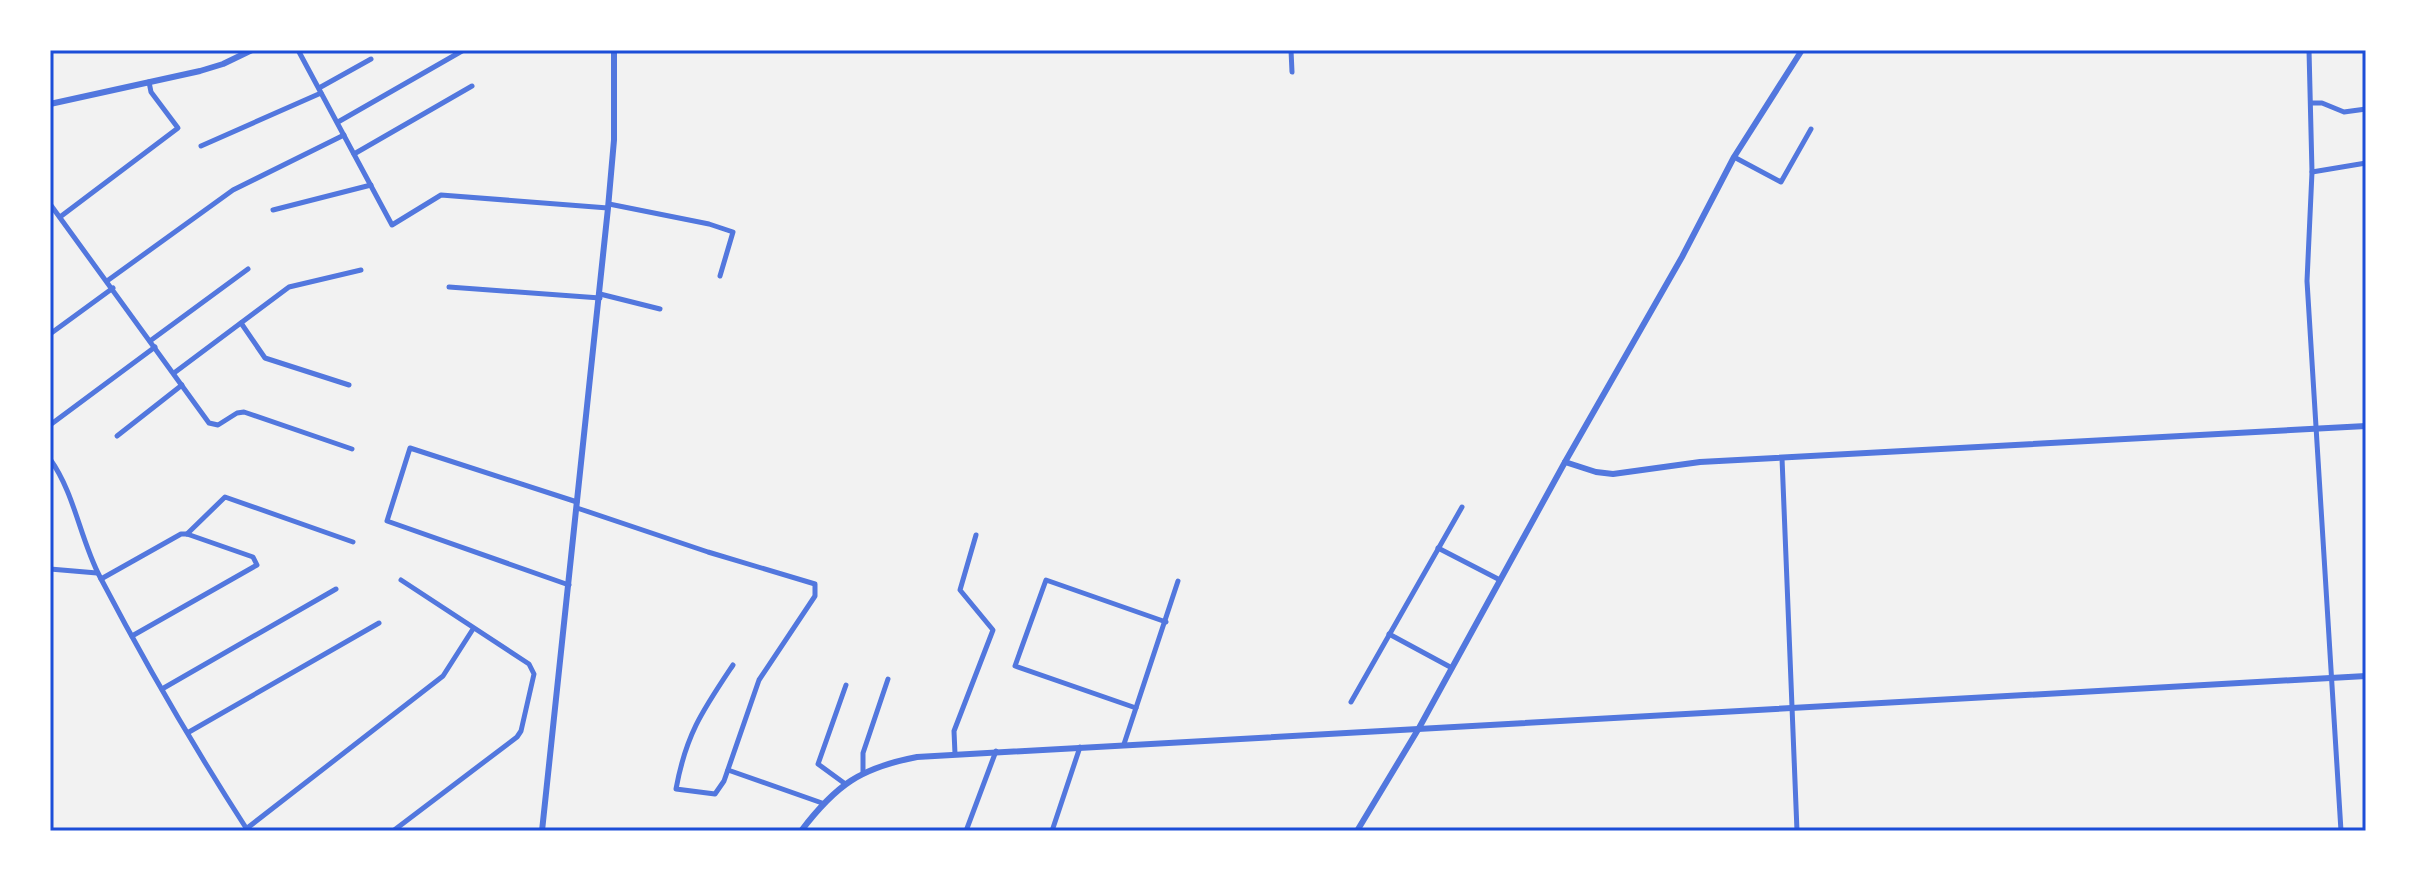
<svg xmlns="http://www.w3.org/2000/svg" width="2416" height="881" viewBox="0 0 2416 881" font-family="Inter,sans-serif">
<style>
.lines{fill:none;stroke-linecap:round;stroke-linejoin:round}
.minor{stroke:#5277de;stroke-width:5}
.tertiary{stroke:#5277de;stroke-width:6}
.neatline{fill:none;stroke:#1d4ed8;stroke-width:3}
</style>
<rect width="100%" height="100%" fill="#f2f2f2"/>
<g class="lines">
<g class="minor">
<polyline points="298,50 392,225 441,195 608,208"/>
<polyline points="1291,50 1292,72"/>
<polyline points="2309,50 2312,172 2307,281 2341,831"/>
<polyline points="319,88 371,59"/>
<polyline points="2312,103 2322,103 2344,112 2366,109"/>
<polyline points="338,122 462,51"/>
<polyline points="201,146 321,93"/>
<polyline points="354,154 472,86"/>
<polyline points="1734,157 1781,182 1811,129"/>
<polyline points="2312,172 2366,163"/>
<polyline points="50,204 209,423 218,425 237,413 244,412 352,449"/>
<polyline points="609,204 709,224 733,232 720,276"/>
<polyline points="273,210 371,185"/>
<polyline points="60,217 178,128 151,92 149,82"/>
<polyline points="107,281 233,190 344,135"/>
<polyline points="449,287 600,298"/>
<polyline points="600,294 660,309"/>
<polyline points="241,323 265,358 349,385"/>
<polyline points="50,334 113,288"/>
<polyline points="150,341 248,269"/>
<polyline points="174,373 289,287 361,270"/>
<polyline points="50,425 155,347"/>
<polyline points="117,436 182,385"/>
<polyline points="1782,458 1797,831"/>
<path d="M50,459C75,494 80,539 100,577C145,663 195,749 248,831"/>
<path d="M577,508L708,552L815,584V596L759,680L724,781L715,794L676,789C686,734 703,710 733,665"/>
<polyline points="187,534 225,497 353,542"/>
<polyline points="1438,548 1500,580"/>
<polyline points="50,569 97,573"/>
<polyline points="101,579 181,534 187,534 253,557 257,565 132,636"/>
<polyline points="569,585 387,521 410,448 577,502"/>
<polyline points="1389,634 1452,668"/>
<polyline points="162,689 336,589"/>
<polyline points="1351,702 1462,507"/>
<polyline points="1136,708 1015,666 1046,580 1166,622"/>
<polyline points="189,732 379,623"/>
<polyline points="1124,744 1178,581"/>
<polyline points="955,754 954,731 993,630 960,590 976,535"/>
<polyline points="728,770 822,803"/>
<polyline points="863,772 863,753 888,679"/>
<polyline points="844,783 818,764 846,685"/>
<polyline points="246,829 443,676 473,629"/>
<polyline points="393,831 517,737 521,731 534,674 529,664 401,580"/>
<polyline points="966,831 996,751"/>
<polyline points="1052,831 1080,747"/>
</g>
<g class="tertiary">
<polyline points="50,104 200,71 223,64 252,50"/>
<polyline points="1565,462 1596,472 1613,474 1700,462 2366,426"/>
<polyline points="542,831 608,208 614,140 614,50"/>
<path d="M801,831C836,785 860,768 917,757L2366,676"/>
<polyline points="1357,831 1419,728 1565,462 1682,257 1734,157 1802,50"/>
</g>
</g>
<rect width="2416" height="881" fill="none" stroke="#ffffff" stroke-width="104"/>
<rect x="52" y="52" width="2312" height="777" class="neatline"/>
</svg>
